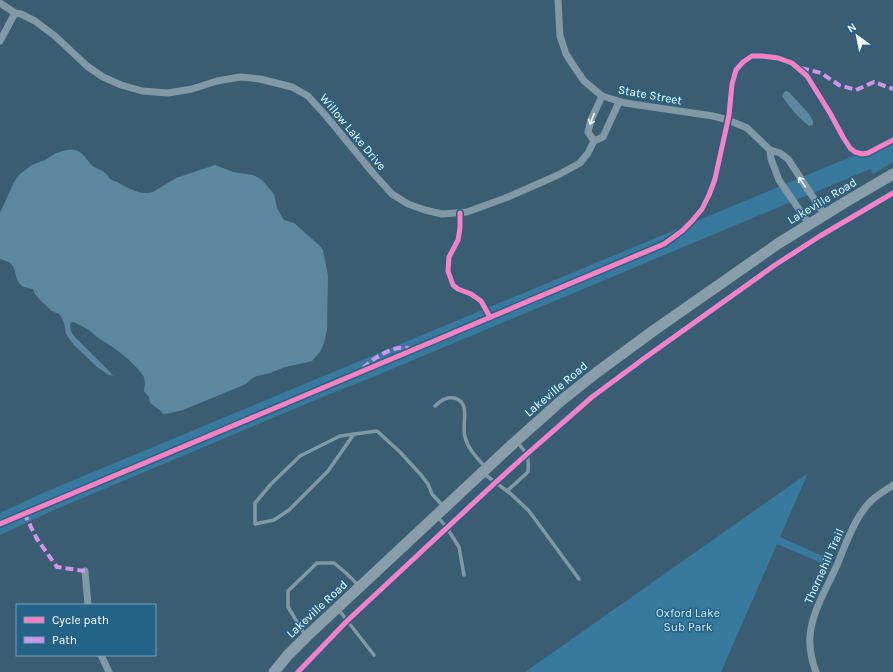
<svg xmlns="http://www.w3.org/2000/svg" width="893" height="672" viewBox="0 0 893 672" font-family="Karla,sans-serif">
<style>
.green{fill:#377a9e}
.water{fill:#5d879f}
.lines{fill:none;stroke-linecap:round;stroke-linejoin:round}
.lane{stroke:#8198a7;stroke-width:3.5}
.street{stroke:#8198a7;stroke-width:7}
.secondary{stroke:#889eab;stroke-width:11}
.quiet{stroke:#d193ec;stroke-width:4;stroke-dasharray:8 4;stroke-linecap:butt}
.cycleway-casing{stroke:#236388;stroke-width:8}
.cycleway{stroke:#ff80c0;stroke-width:5}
.oneway{stroke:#ecf0f2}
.labels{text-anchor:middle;stroke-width:3;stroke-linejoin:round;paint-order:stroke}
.street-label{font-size:12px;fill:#fff;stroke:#236388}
.park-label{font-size:12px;fill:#d3eaf7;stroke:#236388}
</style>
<rect width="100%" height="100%" fill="#3a5d71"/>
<g class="green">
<polygon points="893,137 893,162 873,174 870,169 368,379 332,393 54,510 0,535 0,513 45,492 860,153"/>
<polygon points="808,473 780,537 827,558 824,564 777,544 721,672 525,672"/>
</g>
<g class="water">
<path d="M786,91L789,92L809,114L813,121V125L809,126C799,118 789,107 782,96L784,92Z"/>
<path d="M67,150C84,148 84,159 94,167C98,169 102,170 105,173C107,174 108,176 109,178C111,180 115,181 117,182C128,188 141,196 153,192L176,178L215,165L233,172L253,175L259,178L262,180L274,194L275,198L277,208L282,217L284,220L294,223L319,245L323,250L328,275L327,330L324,343L320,352L312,361L295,365L285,367L270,373L257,376L251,379L246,384L183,410C179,411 167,414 163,414L161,411L150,403L149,397L144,391L145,383L144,377L138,369L128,359L114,348L97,337L89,330L74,322H71C69,327 71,333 74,336L110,372L113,376L109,375L97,367L74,345L68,337L66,334L64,323L61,317L59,314L52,311L41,301L35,294L33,289C29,288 24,288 21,285C14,279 17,267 9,262C7,261 3,260 0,259V213L14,182L20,174L32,165L45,160L56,153Z"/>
</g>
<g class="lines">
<g class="lane">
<path d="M435,406C441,400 446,397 454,398C472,402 461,425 465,437C468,449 477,458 486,468"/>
<polyline points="354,434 328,471 289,510 274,520 255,524 255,503 271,484 300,456 340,436 377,431 400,452 421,475 428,484 432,494 444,507"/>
<polyline points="483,473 511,494 529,511 579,579"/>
<path d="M507,491L528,472C529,456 528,455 518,443"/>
<polyline points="437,516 447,528 459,547 464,575"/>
<polyline points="338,609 374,655"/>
<polyline points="305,635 288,607 288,591 317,563 334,563 346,573 359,586"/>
</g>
<g class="street">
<polyline points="558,0 560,36 566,54 575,68 584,81 602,96 625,103 713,116 728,120 747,128 770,150 780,153 788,159 824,214"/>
<polyline points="0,3 15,13 21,14 35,21 55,36 87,66 103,77 121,85 142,91 168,93 192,89 217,81 240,77 260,79 292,87 308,96 327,117 373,173 392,194 408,204 425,210 442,214 467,212 508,197 558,175 580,163 588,153 594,141 603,137 619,102"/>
<polyline points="0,41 15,13"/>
<polyline points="594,141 588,132 591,120 602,96"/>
<polyline points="770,150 771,159 779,180 809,224"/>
<polyline points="85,571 88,605"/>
<polyline points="101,655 109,672"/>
<path d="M816,672C812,662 809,647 810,636C812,611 827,588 837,565C846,544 854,518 871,501C877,495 886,490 893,485"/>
</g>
<polyline class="secondary" points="274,672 288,655 306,637 516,441 562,400 596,373 653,331 779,243 847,201 893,174"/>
<g class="quiet">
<polyline points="801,68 821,73 839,85 856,90 874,82 893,89"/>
<path d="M363,368C373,358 396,343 411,349"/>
<polyline points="24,513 37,539 57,567 85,571"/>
</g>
<defs>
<g id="cycleway">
<polyline points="460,213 460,228 458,240 449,257 448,271 453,285 458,289 471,294 481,301 490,317"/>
<polyline points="0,524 664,244 682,231 692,221 702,209 709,195 715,179 729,115 732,84 736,70 743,62 752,56 762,56 778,58 792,63 807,76 830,113 843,137 850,148 855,152 862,154 868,153 893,140"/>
<polyline points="298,672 347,621 496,482 527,454 592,397 646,357 775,265 820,236 893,193"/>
</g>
</defs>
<use href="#cycleway" class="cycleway-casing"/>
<use href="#cycleway" class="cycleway"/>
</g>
<defs><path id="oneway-shaft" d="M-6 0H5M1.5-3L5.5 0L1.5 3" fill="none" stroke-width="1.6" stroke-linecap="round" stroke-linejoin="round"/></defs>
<g class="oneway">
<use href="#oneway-shaft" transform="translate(592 119) rotate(111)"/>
<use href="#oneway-shaft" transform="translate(802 182) rotate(-124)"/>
</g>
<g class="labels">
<g class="street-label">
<text transform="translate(650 95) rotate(10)" y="4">State Street</text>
<text transform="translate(353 132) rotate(50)" y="4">Willow Lake Drive</text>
<text transform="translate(822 201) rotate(-31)" y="4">Lakeville Road</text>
<text transform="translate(556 389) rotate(-40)" y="4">Lakeville Road</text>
<text transform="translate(824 566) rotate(-66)" y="4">Thornehill Trail</text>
<text transform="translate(317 609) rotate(-43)" y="4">Lakeville Road</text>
</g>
<g class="park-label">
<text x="688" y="617">Oxford Lake<tspan x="688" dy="14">Sub Park</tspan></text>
</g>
</g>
<rect x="16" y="604" width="140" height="52" fill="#236388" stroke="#7ba1b8"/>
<rect x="24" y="617" width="20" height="6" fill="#ff80c0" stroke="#7ba1b8"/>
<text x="52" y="624" font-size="12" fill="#ffffff">Cycle path</text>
<rect x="24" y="637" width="20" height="6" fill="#d193ec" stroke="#7ba1b8"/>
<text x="52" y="644" font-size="12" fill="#ffffff">Path</text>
<g transform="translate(857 36) rotate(327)" stroke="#236388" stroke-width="3" paint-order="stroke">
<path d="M0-3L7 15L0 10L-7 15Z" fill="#ffffff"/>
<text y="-6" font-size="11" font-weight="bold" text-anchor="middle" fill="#ffffff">N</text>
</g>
</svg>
